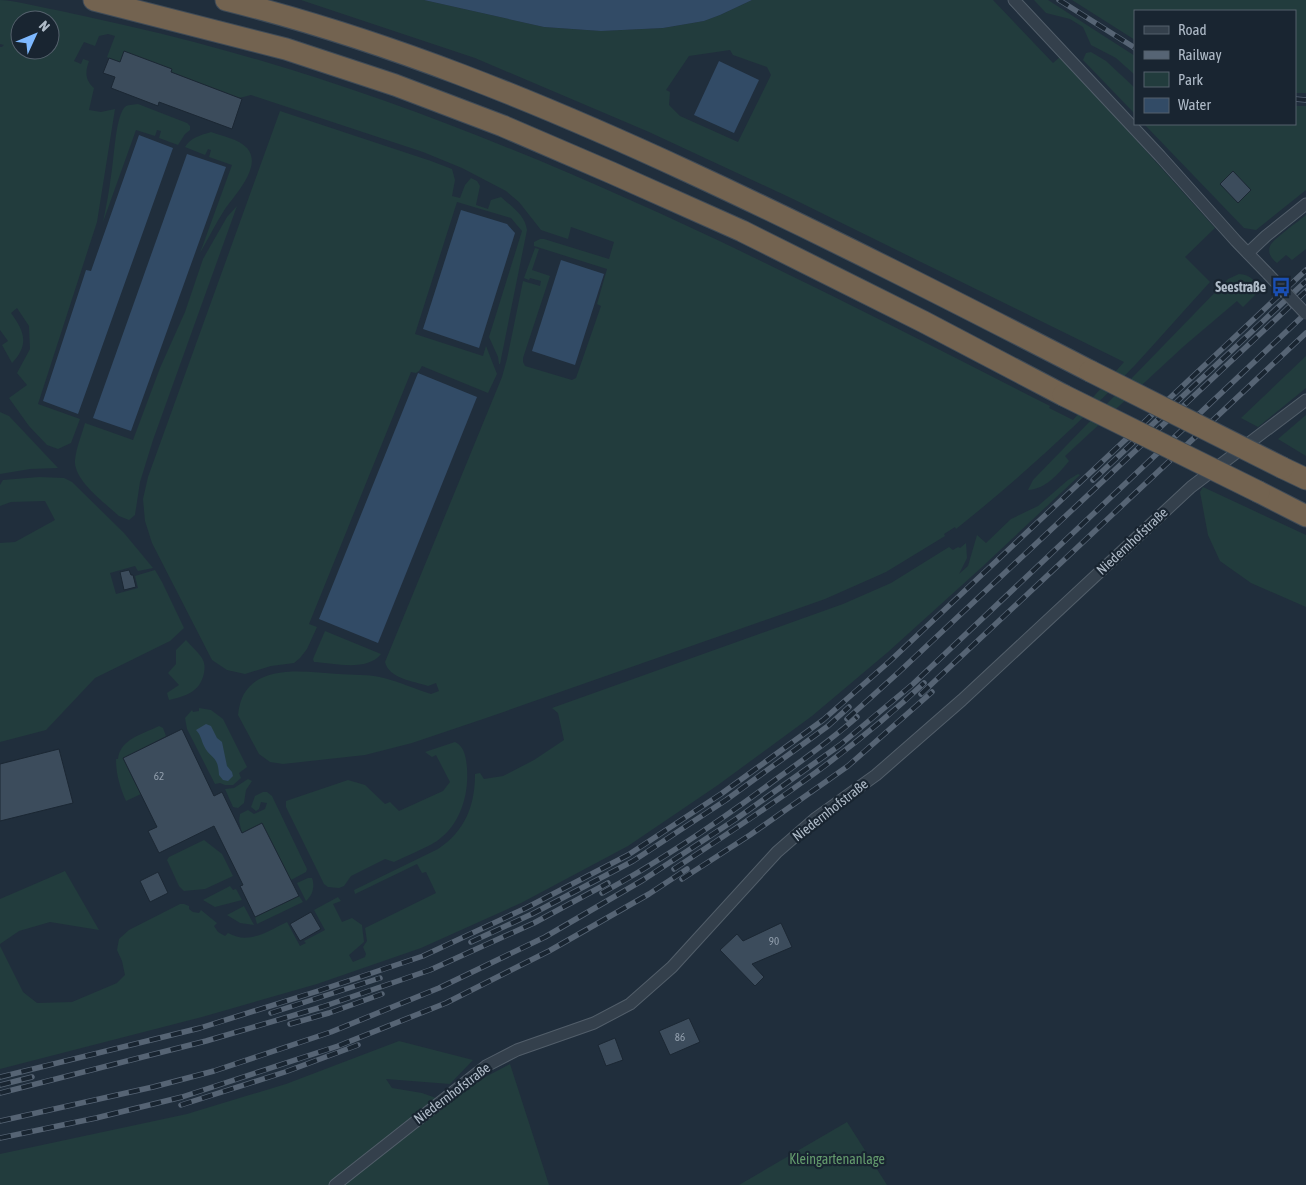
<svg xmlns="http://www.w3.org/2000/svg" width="1306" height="1185" viewBox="0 0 1306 1185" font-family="'Asap Condensed',sans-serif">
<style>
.green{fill:#223c3d;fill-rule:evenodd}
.water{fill:#324b66}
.building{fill:#3c4c5c;stroke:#1b2733}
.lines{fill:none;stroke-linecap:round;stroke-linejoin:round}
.minor-casing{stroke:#525e6a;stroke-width:13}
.motorway-casing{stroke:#3f4b57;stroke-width:23}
.minor{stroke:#34404c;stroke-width:11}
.motorway{stroke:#736350;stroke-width:21}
.rail-casing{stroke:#566474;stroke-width:5.5}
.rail{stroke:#192531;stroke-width:4;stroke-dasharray:11;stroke-linecap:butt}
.minor-bridge-casing{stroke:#525e6a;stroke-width:13;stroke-linecap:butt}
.motorway-bridge-casing{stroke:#3f4b57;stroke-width:23;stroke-linecap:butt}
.minor-bridge{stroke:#34404c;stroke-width:11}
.motorway-bridge{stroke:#736350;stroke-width:21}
.labels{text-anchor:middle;stroke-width:4.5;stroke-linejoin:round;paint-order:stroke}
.number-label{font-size:11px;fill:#929fad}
.poi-label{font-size:14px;font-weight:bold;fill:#afbbc8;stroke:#192531;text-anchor:end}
.street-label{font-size:14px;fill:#afbbc8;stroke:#192531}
.park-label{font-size:14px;fill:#649b6d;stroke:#192531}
</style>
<rect width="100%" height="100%" fill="#202e3c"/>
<g class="green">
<path d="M0,0C18,1 38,7 56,10C102,20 148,30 194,42C496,121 774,265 1050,406L1049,408L1073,420L1124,362L791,198L649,132L475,58L301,0H424L544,27L601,31L663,28L704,21L720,15L752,0H993L1053,63L1061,56L1215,228L1185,257L1210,282C1185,309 1161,337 1136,364C1080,423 1020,478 956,529L955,527L944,534L945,536L886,572L825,599L489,717L412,743L365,755L283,764L270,762L259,754L238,715C243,662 299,671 338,674C352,675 369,674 384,678C400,682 415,689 431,694L439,691L436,683L428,686C414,681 389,679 385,662L502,377L507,359L523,281L540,286L541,281L530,278L529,280L524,278L535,248L539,249L532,270L550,276L523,358V362L525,366L572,380L576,378L601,306L597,304L607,269L534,246V242L540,239H544L609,259L614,242L571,227L568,239L541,230L519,202L506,191L462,168L423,152L251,95L239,98L171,72L120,62L109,58L107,57L115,36L108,34L99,36L95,46L84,42L74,61L81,64L83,59L89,61C85,72 85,80 94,88L89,110L101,112L115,109L97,222L38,404L80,419L71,443L58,449L47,445L29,426L9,398L27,385L17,373L30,349L29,326L17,308L11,313C24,331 30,344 12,363L2,345L8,341L0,330V47H2L4,45L0,44ZM20,20H50V50H20ZM730,50L733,55L767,67L771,75L738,142L680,116L669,105L670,92L666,90L689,56Z"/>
<polygon points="1034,0 1048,0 1135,56 1135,75 1116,58 1091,45 1083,27 1070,19 1046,13"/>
<polygon points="1072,0 1306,0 1306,93 1295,93 1295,11 1135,11 1135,40"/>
<polygon points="1091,52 1106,61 1135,88 1135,114 1083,60 1086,53"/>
<path d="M138,104L187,123L190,126V130L185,134L178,145L159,138L161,131L157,130L155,136L136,130L103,222C106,207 109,192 111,176C114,161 115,120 124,108C127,104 133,105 138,104Z"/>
<polygon points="1295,106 1306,106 1306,190 1256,230 1244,228 1144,124 1295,124"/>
<path d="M280,111L431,161L452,169L455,180L452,196L460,198L465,185L471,178L477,181L480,186L476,205L488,209L491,200L501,197C512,207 525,215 527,230L500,364H499L498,357L489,337L522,231L511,218L457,202L415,334L483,356L486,346L497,374L488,393L422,366L419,371L416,373L411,372L309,624L317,627L307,649L300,658L294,663L271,666L245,674L227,670L212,660L152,543L145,521L143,499L148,477Z"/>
<path d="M211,132C222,136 239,139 247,148C263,166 235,195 225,209C216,223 208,239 200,253L232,165L209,157L211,150L208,149L205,155L185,147C190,138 201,135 211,132Z"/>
<path d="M237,206L153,440L140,482L135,515L129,520L119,516C105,503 73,480 75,460C76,448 82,434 85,423L133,440L160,368L185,312L203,259L227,217Z"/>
<path d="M1306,215V249L1292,260L1286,255L1277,263C1272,259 1267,253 1270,246C1273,239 1299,221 1306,215Z"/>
<path d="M1239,274C1251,275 1255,280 1259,291L1243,307L1237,301L1184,346L1065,456L1069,461C1058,474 1046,489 1028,490L1033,480L1228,279Z"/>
<polygon points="1306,356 1306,388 1258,427 1241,418"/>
<polygon points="0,412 9,416 58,468 30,469 0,474"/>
<polygon points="1306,415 1306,456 1278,439"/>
<path d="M1078,474L1080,475L982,567L888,652L812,716L718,785L628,846L521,903L421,948L317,984L202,1017L0,1069V946L23,992L37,1003L72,1002L117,983L125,975L122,961L117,950L119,939L129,930L180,904H184L189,906V909L193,912L199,913L201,910L217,923L214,926L218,932L225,936L228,933C249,945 268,931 287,922L300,946L306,943L304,941L325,930L314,910L338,897L341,901L333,904L342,922L352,918L362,925L364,942L349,955L353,962L365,957L366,954L363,947L367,941L365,928L436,893L426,872L422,873L417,864L355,894L354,890L438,849C465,831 475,806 475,774L480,773L484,779L503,776L534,760L564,740L558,713L552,708L843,604L891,583L949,547L953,550L958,547L960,548L966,543L967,558L959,574L968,566L977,535L986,543L1011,519L1038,506L1068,480Z"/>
<polygon points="39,477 64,478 72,482 124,533 153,568 138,571 135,566 110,573 116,594 138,588 135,576 155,570 162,582 184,628 170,641 95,678 46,730 0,742 0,543 15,542 55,520 45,501 11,502 0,506 0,485 3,480"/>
<polygon points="1203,487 1306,535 1306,607 1251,583 1220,561 1208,535 1200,492"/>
<path d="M325,631L381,654C367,672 334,663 314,662L313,659Z"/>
<path d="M186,640C191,646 198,652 202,658C205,663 205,668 204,673C200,692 186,696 169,700L167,693L179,685L168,673L176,664V650Z"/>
<polygon points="199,708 211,710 223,719 247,767 239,773 241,778 233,785 225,785 220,783 215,784 187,729 185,718 192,710 193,712 199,711"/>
<path d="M159,726L163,728L166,736L123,758L141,794L126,801C120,787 116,775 116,759H118C120,739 143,734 159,726Z"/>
<path d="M455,742C465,747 466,758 467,768C469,796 460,825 437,841C424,849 408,855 394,862L385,859L351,876L344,886L339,888L328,887L324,884L286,807V801L348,780L365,785L385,804L390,802L399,811L443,791L450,782L436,755L432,757L425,752Z"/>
<polygon points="248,779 252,781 246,790 244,803 238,808 233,807 225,789 234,788"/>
<polygon points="263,792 267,792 272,796 307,869 306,872 291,880 262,823 242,833 239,821 240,814 248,810 254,814 265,809 267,803 261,802 259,809 256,811 251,807 255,796"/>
<polygon points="204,840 222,854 233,876 205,889 184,891 179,886 167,860 169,857"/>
<polygon points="65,871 99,930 50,922 19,931 0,944 0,899"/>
<path d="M308,878H312C315,886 313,895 306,901L297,883Z"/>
<polygon points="230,886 233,890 236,889 242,900 215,907 203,900"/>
<polygon points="299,896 303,902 257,924 255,917"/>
<polygon points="244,906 254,925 240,923 227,915"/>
<polygon points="399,1041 473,1060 450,1084 386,1079 392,1088 422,1093 450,1103 474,1083 510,1064 549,1185 0,1185 0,1154 187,1114 286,1084"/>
<polygon points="847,1122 887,1185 739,1185"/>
</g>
<g class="water">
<polygon points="424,0 752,0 720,15 704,21 663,28 601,31 544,27"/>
<polygon points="719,61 759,80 734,133 694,115"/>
<polygon points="139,135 173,148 78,414 43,401 86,270 91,271"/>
<polygon points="187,154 226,167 131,431 93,418"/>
<polygon points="461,210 507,224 515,233 479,348 423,329"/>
<polygon points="561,260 604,274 575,365 532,351"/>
<polygon points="418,373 477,397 378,643 319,619"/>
<path d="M206,724L211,726L217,738L222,742L227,766L232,772L233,776L228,781L223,780L219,775C218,754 210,759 204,746C201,740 201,735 196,730Z"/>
</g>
<g class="building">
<polygon points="124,51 172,69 171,72 242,99 232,129 159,102 158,106 111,88 115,77 103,73 109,58 120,62"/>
<polygon points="1233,171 1251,190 1238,203 1220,184"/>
<polygon points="129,570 131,575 133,575 136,587 124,590 120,572"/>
<polygon points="182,729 214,796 222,792 242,833 262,823 299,896 255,917 240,886 243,885 214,826 159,853 148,831 157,827 123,758"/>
<polygon points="59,749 73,803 0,821 0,764"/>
<polygon points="158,872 168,893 150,902 140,881"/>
<polygon points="311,912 321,929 300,941 290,924"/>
<polygon points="781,923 792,947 752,964 764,977 755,986 720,950 737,934 743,941"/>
<polygon points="689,1018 700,1042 670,1055 659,1031"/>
<polygon points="615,1038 623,1060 606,1066 598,1045"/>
</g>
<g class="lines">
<defs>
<g id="minor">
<polyline points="1014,0 1160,156 1236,241 1268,274"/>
<polyline points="1248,253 1266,236 1306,204"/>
<polyline points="335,1185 486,1066 517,1050 594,1023 630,1004 672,967 777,852 816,818 876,775 962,700 1191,487 1306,400"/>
</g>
<g id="motorway">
<polyline points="94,0 286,49 395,85 503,126 612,173 742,231 924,322 1063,395"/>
<path d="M226,0C386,40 538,102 687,171C823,234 956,302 1090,371"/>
<polyline points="1283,468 1306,479"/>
<polyline points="1259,492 1306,516"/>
</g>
</defs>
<use href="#minor" class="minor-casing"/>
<use href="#motorway" class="motorway-casing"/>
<use href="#minor" class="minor"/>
<use href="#motorway" class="motorway"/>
<defs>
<g id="rail">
<polyline points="1059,0 1135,48"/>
<polyline points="1295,99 1306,100"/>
<polyline points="1093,480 1306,281"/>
<polyline points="921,694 1306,333"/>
<polyline points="847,719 899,672 1306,291"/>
<path d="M674,869C761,812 848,755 924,683"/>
<polyline points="682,879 750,835 848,766 932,692"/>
<path d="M602,893C662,860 720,821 775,780C803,760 831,740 857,717"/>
<polyline points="471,942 532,914 633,861 726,800 828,726 849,707"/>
<polyline points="271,1013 380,978"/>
<polyline points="290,1024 329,1013 382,994"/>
<polyline points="0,1077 200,1028 318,991 423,956 526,908 628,855 721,794 823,720 890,661 1306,270"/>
<polyline points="0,1085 32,1077"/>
<polyline points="0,1093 206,1041 322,1007 430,970 534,923 608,883"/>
<polyline points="181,1105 285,1072 358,1045"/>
<polyline points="0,1121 153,1087 214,1071 331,1032 439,988 545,937 643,880 736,819 840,745 913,684 1306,313"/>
<polyline points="0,1138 96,1118 182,1097 338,1046 446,1003 549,951 649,894 687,869"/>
</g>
</defs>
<use href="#rail" class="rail-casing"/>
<use href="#rail" class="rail"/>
<defs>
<polyline id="minor-bridge" points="1268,274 1306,314"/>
<g id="motorway-bridge">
<polyline points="1090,371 1283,468"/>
<polyline points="1063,395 1259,492"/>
</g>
</defs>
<use href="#minor-bridge" class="minor-bridge-casing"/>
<use href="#motorway-bridge" class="motorway-bridge-casing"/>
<use href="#minor-bridge" class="minor-bridge"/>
<use href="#motorway-bridge" class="motorway-bridge"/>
</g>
<defs>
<symbol id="bus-bare" viewBox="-9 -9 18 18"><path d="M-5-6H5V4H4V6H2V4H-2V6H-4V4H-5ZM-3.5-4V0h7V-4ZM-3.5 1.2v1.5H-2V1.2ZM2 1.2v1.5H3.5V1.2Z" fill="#1a4fb4" stroke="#192531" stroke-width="2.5" paint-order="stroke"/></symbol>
</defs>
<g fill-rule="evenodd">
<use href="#bus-bare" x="1267" y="273" width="28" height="28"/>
</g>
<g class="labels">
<g class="number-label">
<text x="159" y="780">62</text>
<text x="774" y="945">90</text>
<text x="680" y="1041">86</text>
</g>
<g class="poi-label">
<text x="1266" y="292">Seestraße</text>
</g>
<g class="street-label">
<text transform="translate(1132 541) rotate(-43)" y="5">Niedernhofstraße</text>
<text transform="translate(830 810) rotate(-38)" y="5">Niedernhofstraße</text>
<text transform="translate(452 1093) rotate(-37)" y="5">Niedernhofstraße</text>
</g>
<g class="park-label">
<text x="837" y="1164">Kleingartenanlage</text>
</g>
</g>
<rect x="1134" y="10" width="162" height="115" fill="#192531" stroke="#55616d"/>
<rect x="1144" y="26" width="25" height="8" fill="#34404c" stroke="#55616d"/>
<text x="1178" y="35" font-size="15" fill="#afbbc8">Road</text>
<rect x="1144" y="51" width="25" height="8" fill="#566474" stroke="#55616d"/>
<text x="1178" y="60" font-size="15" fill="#afbbc8">Railway</text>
<rect x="1144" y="72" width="25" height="15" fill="#223c3d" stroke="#55616d"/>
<text x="1178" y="85" font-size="15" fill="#afbbc8">Park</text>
<rect x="1144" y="98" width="25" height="15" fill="#324b66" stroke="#55616d"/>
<text x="1178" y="110" font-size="15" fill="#afbbc8">Water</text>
<g transform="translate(35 35) rotate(46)"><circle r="24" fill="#192531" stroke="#55616d"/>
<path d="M0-4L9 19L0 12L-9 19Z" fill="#7db8ff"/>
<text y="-8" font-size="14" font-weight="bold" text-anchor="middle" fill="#afbbc8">N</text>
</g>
</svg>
